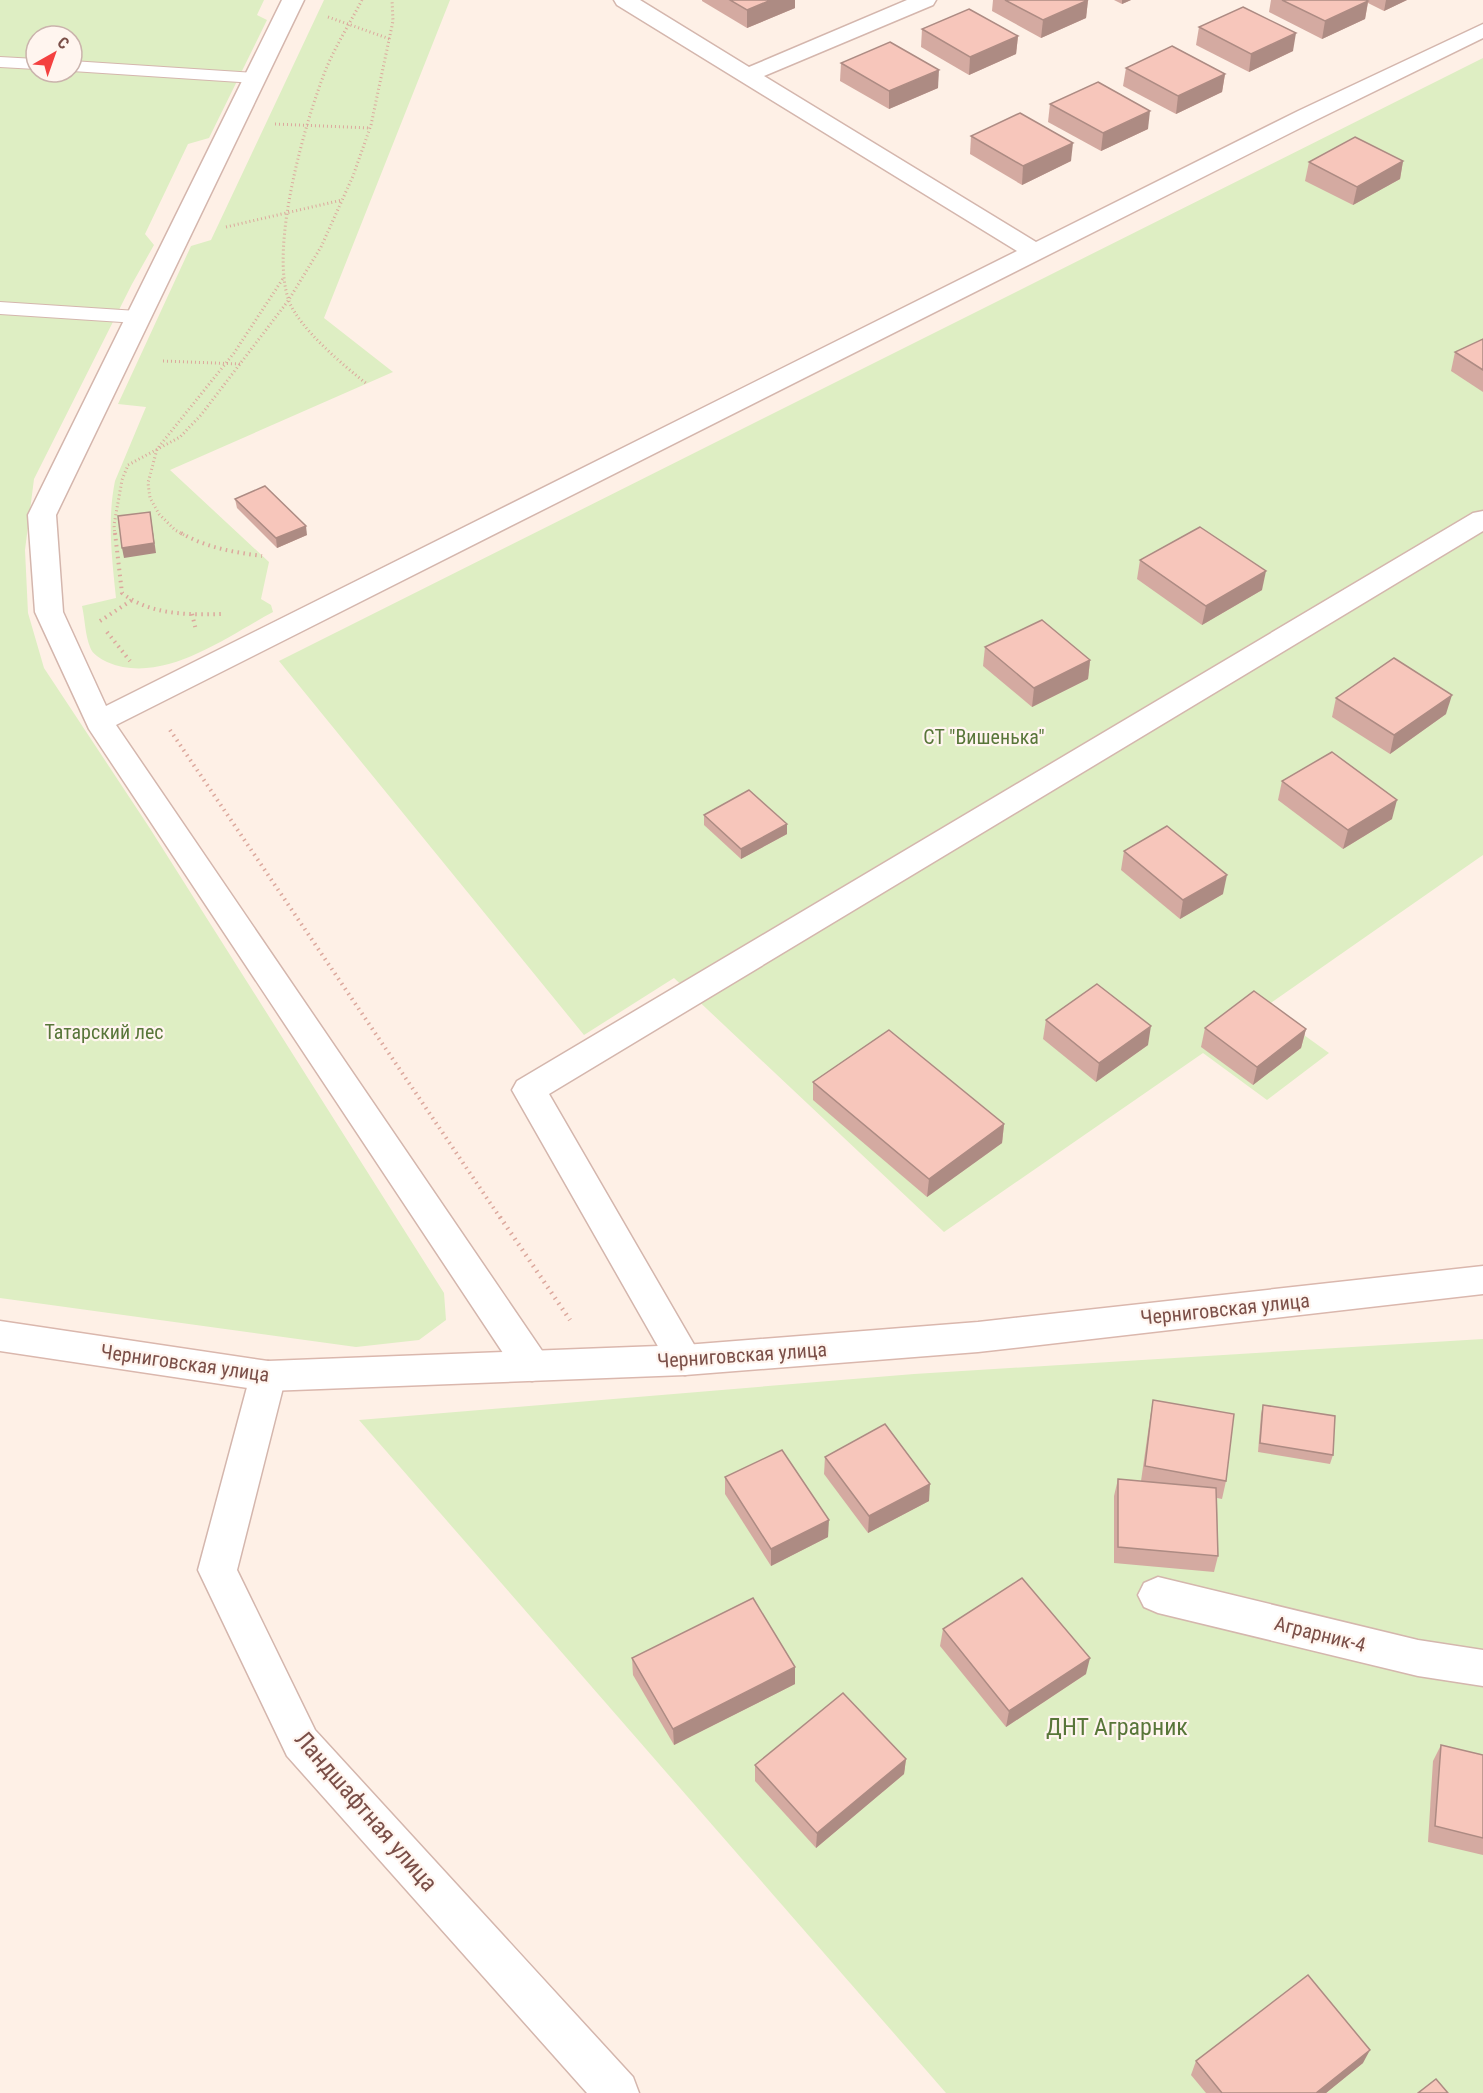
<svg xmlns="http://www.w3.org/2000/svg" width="1483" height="2093" viewBox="0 0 1483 2093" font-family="'Roboto Condensed',sans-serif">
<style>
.green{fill:#deeec3;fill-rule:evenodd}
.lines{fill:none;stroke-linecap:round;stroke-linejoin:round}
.lane-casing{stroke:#d4b6ad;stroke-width:2}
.street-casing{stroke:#d4b6ad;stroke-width:3}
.secondary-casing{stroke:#dab7ad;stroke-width:3}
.path-far2{stroke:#dca89d;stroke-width:3;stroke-dasharray:1 3;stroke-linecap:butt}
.path-far1{stroke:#dca89d;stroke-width:4;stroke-dasharray:1.5 4.5;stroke-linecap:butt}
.path{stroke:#dca89d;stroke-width:4.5;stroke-dasharray:1.5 5;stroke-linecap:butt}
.lane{fill:#fff;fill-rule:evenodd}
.street{fill:#fff;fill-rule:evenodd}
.secondary{fill:#fff;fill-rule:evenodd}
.wall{fill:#d4aaa1}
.shaded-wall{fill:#ad8b83}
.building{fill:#f7c6bb;stroke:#ad8b83;stroke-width:1.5}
.labels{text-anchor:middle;stroke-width:4.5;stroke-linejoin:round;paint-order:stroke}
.park-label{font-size:20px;fill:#587639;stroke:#fff5ef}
.street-label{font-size:20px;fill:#7b4f48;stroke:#fff5ef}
.near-park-label{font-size:24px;fill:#587639;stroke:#fff5ef}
.near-street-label{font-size:24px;fill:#7b4f48;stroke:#fff5ef}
</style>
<rect width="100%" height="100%" fill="#fef0e6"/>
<g class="green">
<path d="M0,0H264L257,15L267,20L209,138L188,144L145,234L154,245L132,284L34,479L25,550L28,613L44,668L149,827L444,1293L446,1320L419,1340L356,1347L0,1298ZM36,36H72V72H36Z"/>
<path d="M324,0H450L324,318L393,372L170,470L269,562L261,599L271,605L273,612C226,637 162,686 107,662C101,659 92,654 90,647C85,635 85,619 82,606L116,598C112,558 107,521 115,481L146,407L118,404L191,246L211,240Z"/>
<polygon points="1483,58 1483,855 1265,1007 1329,1053 1267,1100 1203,1053 944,1232 674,978 584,1035 279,661"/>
<polygon points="1483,1339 1483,2093 946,2093 359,1420 914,1374"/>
</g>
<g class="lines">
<defs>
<g id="lane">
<polygon points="0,57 36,59 36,69 0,67"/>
<polygon points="72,61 255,73 261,74 264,78 261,82 255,83 72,71"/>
<polygon points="0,302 137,311 144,313 147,317 144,321 137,323 0,314"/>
</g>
<g id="street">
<polygon points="282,0 304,0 56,515 63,612 106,706 1017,251 617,5 614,0 640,0 749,67 907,0 936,0 933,5 764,76 1036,242 1298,111 1483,24 1483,38 1314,121 116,725 545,1355 550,1366 545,1377 532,1381 519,1377 89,729 35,612 28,515"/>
<polygon points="1483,511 1483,531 549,1094 703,1360 698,1371 685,1375 672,1371 512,1090 517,1081 1473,513"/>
<polygon points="268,1361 281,1365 286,1376 237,1570 315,1730 633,2077 639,2093 587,2093 287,1756 198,1570 250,1376 255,1365"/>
<polygon points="1158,1577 1418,1640 1483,1650 1483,1686 1418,1676 1158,1613 1144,1607 1138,1595 1144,1583"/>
</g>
<polygon id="secondary" points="1483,1266 1483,1294 978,1352 685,1375 268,1391 0,1351 0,1321 268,1361 685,1345 978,1322"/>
</defs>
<use href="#lane" class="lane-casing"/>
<use href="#street" class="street-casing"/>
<use href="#secondary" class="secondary-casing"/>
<g class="path-far2">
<path d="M362,0C350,23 336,45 326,69C305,122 269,247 289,301C299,328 344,366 367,384"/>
<polyline points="328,17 390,39"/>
<polyline points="275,124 370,128"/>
<polyline points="226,227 342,200"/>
<polyline points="163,361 240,364"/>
<polyline points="115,535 114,525 122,480 128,465 180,437 201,415 288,301 321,247 353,176 371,125 393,21 392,0"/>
<polyline points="184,535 175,530 159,514 150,498 148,483 157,449 234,353 284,277"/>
</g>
<g class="path-far1">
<path d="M115,533L122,593C150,615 188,615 222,614"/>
<path d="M181,533C207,548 233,552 262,556"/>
<polyline points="192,614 196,630"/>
<polyline points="100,621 132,600"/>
<polyline points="107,632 130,661"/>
<polyline points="170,730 501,1219"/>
</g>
<polyline class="path" points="500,1217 570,1320"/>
<use href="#lane" class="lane"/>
<use href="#street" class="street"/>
<use href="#secondary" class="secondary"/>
</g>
<g class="wall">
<polygon points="702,0 795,0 795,8 747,28 702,1"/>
<polygon points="993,0 1088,0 1086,18 1041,38 992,11"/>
<polygon points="1114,0 1131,0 1122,4"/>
<polygon points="1271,0 1407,0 1384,11 1368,3 1365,19 1322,39 1269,12"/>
<polygon points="1199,27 1293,51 1249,72 1196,45"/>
<polygon points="922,29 1018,36 1016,54 969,75 921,47"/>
<polygon points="841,63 938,88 889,109 840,81"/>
<polygon points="1126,68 1225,74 1222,92 1176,114 1123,86"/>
<polygon points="1050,104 1148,129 1101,151 1048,122"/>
<polygon points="971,136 1071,161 1022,185 970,154"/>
<polygon points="1403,161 1400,179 1353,205 1305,181 1309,162"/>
<polygon points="1483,339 1483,392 1451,371 1455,352"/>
<polygon points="235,499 307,535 277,548 237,508"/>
<polygon points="1140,560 1262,590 1202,625 1137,579"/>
<polygon points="985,647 1090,660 1088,679 1032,707 983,666"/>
<polygon points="1336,698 1446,714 1390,754 1332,717"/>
<polygon points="1282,781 1392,819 1343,849 1278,800"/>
<polygon points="704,815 787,834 741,859 704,825"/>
<polygon points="1124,851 1223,894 1180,919 1121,870"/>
<polygon points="1046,1020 1148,1045 1096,1082 1043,1039"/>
<polygon points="1205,1028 1306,1029 1301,1048 1253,1085 1201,1047"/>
<polygon points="813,1082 1004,1124 1002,1143 927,1197 813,1100"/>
<polygon points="1153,1400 1226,1481 1222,1499 1217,1498 1218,1556 1214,1572 1114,1563 1114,1496 1118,1479 1141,1481 1150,1418"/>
<polygon points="1263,1405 1333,1455 1330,1464 1258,1452 1261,1414"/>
<polygon points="825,1457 929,1501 868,1533 824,1474"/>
<polygon points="725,1477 828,1537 771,1566 725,1494"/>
<polygon points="943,1629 1086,1674 1006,1727 940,1646"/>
<polygon points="632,1658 795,1684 674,1745 633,1675"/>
<polygon points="1441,1745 1483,1755 1483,1855 1428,1842 1433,1761"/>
<polygon points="906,1759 904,1774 816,1848 755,1781 755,1765"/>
<polygon points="1196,2061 1363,2063 1326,2093 1206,2093 1191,2075"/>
</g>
<g class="shaded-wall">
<polygon points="771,0 795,0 795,8 747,28 747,10"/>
<polygon points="1088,0 1086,18 1041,38 1043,20"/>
<polygon points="1122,0 1131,0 1122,4"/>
<polygon points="1386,0 1407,0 1384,11"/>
<polygon points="1368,1 1365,19 1322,39 1325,21"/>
<polygon points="1296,33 1293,51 1249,72 1251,54"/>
<polygon points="1018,36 1016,54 969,75 970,57"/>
<polygon points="939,70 938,88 889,109 889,91"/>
<polygon points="1225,74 1222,92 1176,114 1178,96"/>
<polygon points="1150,111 1148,129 1101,151 1103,133"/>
<polygon points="1073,143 1071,161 1022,185 1023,166"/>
<polygon points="1403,161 1400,179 1353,205 1357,187"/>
<polygon points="150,512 156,553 124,558 122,548"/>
<polygon points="306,526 307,535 277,548 276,538"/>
<polygon points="1266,571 1262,590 1202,625 1206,606"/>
<polygon points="1090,660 1088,679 1032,707 1034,688"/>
<polygon points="1452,695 1446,714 1390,754 1394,735"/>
<polygon points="1397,800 1392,819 1343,849 1348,830"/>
<polygon points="787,824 787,834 741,859 741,849"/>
<polygon points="1227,875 1223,894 1180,919 1183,900"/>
<polygon points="1151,1026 1148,1045 1096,1082 1099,1063"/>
<polygon points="1306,1029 1301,1048 1253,1085 1257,1067"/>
<polygon points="1004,1124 1002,1143 927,1197 929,1179"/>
<polygon points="930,1484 929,1501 868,1533 869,1516"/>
<polygon points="829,1520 828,1537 771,1566 771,1549"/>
<polygon points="1090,1658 1086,1674 1006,1727 1009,1711"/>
<polygon points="795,1667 795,1684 674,1745 673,1729"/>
<polygon points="906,1759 904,1774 816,1848 817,1833"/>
<polygon points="1370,2050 1363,2063 1326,2093 1316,2093"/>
</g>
<g class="building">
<polygon points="730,0 771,0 747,10"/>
<polygon points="1005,0 1088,0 1043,20"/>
<polygon points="1282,0 1366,0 1368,1 1325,21"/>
<polygon points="1243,7 1296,33 1251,54 1199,27"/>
<polygon points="969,9 1018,36 970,57 922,29"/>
<polygon points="890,42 939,70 889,91 841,63"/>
<polygon points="1172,46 1225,74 1178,96 1126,68"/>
<polygon points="1098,82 1150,111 1103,133 1050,104"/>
<polygon points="1020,113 1073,143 1023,166 971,136"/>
<polygon points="1355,137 1403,161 1357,187 1309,162"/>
<polygon points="1483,339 1483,370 1455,352"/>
<polygon points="265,486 306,526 276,538 235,499"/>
<polygon points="150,512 154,543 122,548 118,516"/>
<polygon points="1200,527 1266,571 1206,606 1140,560"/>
<polygon points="1042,620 1090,660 1034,688 985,647"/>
<polygon points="1394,658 1452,695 1394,735 1336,698"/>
<polygon points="1332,752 1397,800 1348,830 1282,781"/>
<polygon points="749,790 787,824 741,849 704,815"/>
<polygon points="1167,826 1227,875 1183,900 1124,851"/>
<polygon points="1097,984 1151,1026 1099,1063 1046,1020"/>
<polygon points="1254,991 1306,1029 1257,1067 1205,1028"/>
<polygon points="889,1030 1004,1124 929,1179 813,1082"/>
<polygon points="1153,1400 1234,1414 1226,1481 1145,1466"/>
<polygon points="1263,1405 1335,1416 1333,1455 1260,1443"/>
<polygon points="885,1424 930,1484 869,1516 825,1457"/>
<polygon points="782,1450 829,1520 771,1549 725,1477"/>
<polygon points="1118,1479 1216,1488 1218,1556 1118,1547"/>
<polygon points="1022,1578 1090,1658 1009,1711 943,1629"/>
<polygon points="753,1598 795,1667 673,1729 632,1658"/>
<polygon points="843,1693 906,1759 817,1833 755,1765"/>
<polygon points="1441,1745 1483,1755 1483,1838 1435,1826"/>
<polygon points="1308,1975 1370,2050 1316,2093 1222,2093 1196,2061"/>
<polygon points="1436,2079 1448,2093 1418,2093"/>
</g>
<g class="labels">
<g class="park-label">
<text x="984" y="744">СТ "Вишенька"</text>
<text x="104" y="1039">Татарский лес</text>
</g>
<g class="street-label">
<text transform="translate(1225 1309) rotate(-6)" y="7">Черниговская улица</text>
<text transform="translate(742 1355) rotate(-4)" y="7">Черниговская улица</text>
<text transform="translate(185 1363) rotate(8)" y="7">Черниговская улица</text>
<text transform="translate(1320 1634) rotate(14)" y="7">Аграрник-4</text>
</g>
<g class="near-park-label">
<text x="1117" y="1735">ДНТ Аграрник</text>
</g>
<g class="near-street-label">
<text transform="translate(366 1811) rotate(49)" y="8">Ландшафтная улица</text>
</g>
</g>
<g transform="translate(54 54) rotate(40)"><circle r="28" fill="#fff5ef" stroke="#cab3ac" stroke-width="1.5"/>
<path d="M0-4.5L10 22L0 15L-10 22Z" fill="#f44140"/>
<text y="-9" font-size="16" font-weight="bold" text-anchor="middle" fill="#7b4f48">С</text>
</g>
</svg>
